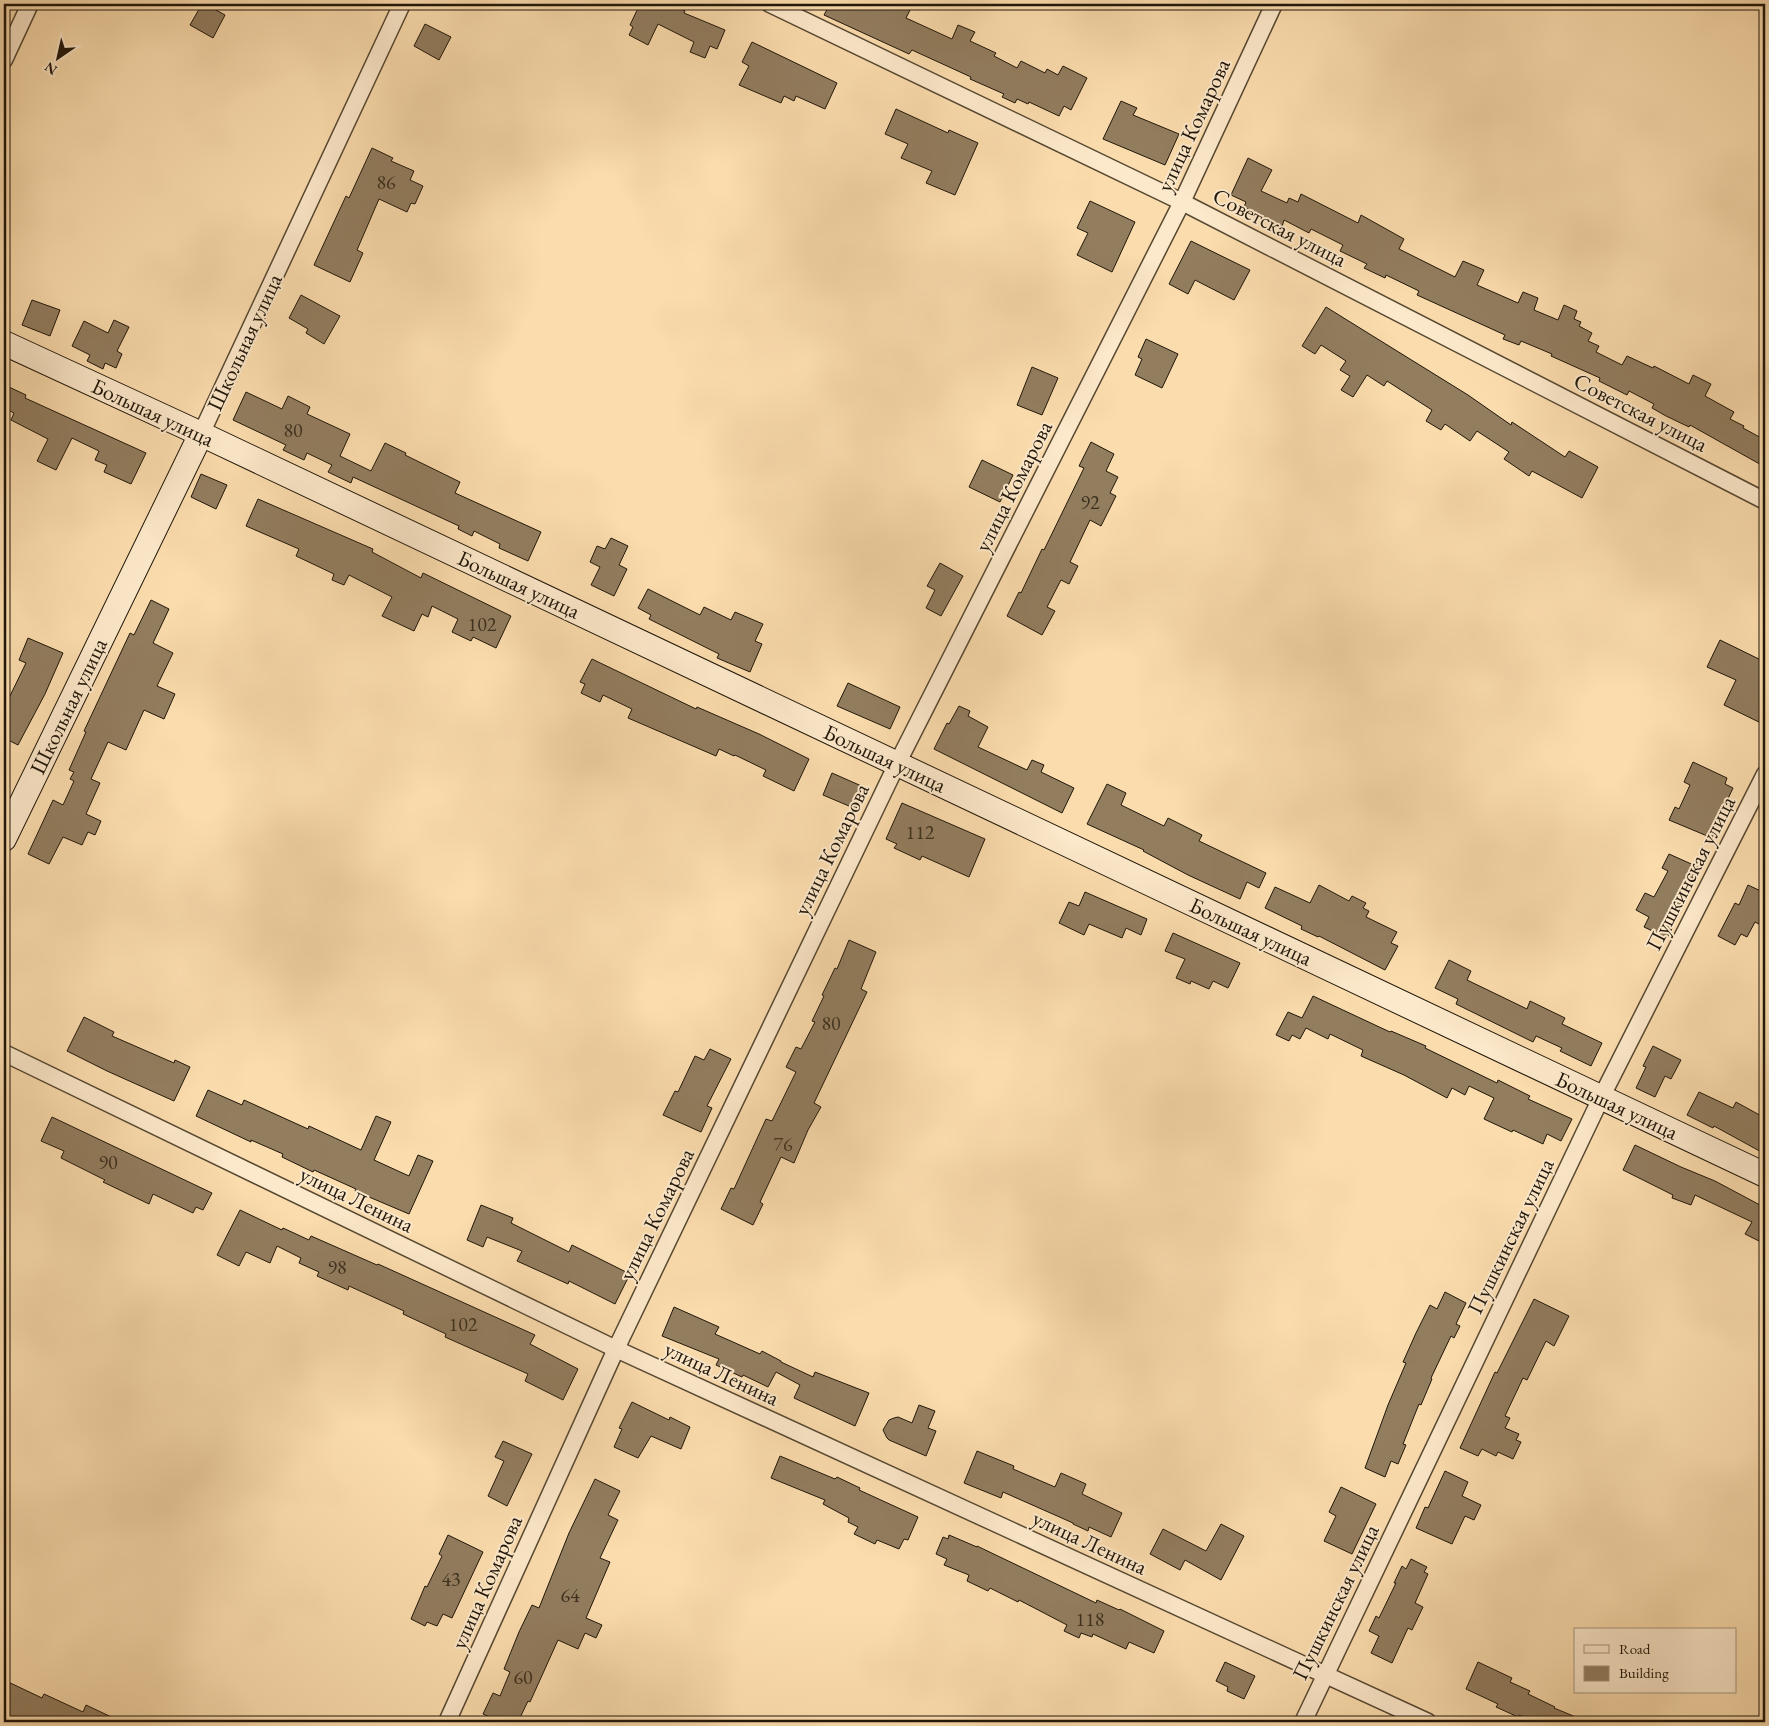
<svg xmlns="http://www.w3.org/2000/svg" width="1769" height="1726" viewBox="0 0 1769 1726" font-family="'EB Garamond',serif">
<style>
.building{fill:#927d5f;stroke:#20160a}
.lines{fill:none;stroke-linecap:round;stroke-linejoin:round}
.street-casing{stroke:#574833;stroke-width:19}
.secondary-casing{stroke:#20160a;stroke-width:26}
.street{stroke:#fce8ca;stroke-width:16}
.secondary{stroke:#fce8ca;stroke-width:24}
.labels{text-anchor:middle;stroke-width:4;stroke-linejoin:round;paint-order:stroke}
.number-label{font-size:20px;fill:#3c301f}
.street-label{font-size:22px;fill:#20160a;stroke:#fce8ca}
</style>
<rect width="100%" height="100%" fill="#fbdcad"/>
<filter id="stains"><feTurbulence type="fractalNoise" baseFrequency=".004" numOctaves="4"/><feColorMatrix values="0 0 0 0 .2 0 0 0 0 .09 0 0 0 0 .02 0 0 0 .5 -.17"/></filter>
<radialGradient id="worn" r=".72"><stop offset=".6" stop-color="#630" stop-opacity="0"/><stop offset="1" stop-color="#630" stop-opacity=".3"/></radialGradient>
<g class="building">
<polygon points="202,4 205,4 225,15 213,38 190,25"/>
<polygon points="640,4 670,4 685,11 684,13 725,30 717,49 710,46 705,58 690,52 694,42 658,24 648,45 629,35 633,27 630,25"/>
<polygon points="830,4 913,4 906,18 952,39 958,25 975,32 970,41 996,53 994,56 1017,68 1021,61 1045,73 1047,69 1058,75 1063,66 1087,78 1071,110 1064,106 1059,116 1029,102 1028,104 1017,99 1015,103 1002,97 1004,94 970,79 971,77 912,50 909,54 824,15"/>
<polygon points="425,24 451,37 439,60 414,46"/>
<polygon points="752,42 837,83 825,109 796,96 794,101 784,96 781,103 739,85 749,66 742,62"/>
<polygon points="1121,101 1137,108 1133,115 1179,134 1165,165 1103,139"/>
<polygon points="896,109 948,133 949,130 978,143 955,195 926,183 932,171 901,158 908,144 885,134"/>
<polygon points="372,148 393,158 391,161 414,171 410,180 423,186 415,204 411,203 407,212 379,199 357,250 363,253 350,282 314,265 346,196 349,198"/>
<polygon points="1248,158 1272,170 1261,191 1287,203 1289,198 1298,202 1301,194 1358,223 1361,215 1404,239 1399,249 1455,277 1463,261 1484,270 1477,285 1518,303 1523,292 1538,298 1534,310 1558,320 1564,305 1577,311 1574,319 1581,322 1579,326 1592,333 1588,341 1599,346 1596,352 1622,365 1627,356 1653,368 1654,366 1689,384 1693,375 1711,384 1705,396 1734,412 1730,419 1744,426 1743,428 1765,440 1765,467 1690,425 1689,427 1666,416 1652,408 1654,404 1629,391 1627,395 1599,381 1600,378 1551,356 1552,354 1521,341 1519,345 1503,339 1505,335 1417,295 1419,291 1386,275 1385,278 1364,268 1367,264 1340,251 1343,245 1311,229 1309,233 1284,220 1282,227 1244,207 1246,202 1231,195"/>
<polygon points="1090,201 1135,222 1112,272 1077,255 1088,233 1077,228"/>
<polygon points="1191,241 1250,270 1234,300 1195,280 1188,294 1169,284"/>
<polygon points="301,295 340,316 324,344 306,333 308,329 289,318"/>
<polygon points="32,300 60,310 50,336 22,325"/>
<polygon points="1326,307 1468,395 1511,425 1512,422 1565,457 1569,451 1598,467 1582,498 1532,471 1529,476 1504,459 1509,452 1477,431 1470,441 1445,424 1441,430 1426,421 1432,410 1387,381 1384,386 1367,375 1353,397 1341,390 1350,376 1340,370 1346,361 1321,345 1315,354 1302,346"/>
<polygon points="114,320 129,327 117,351 122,354 116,368 105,363 103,369 87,361 90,355 72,346 84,321 108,333"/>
<polygon points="1146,339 1178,354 1162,388 1135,375 1142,359 1138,357"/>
<polygon points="1032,367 1058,378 1042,415 1017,405"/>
<polygon points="9,387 26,395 25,398 146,453 131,484 104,472 107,465 95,460 99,451 72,438 56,470 37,461 48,439 11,420 14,413 4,408 4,397"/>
<polygon points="246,392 282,409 288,396 310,407 307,414 350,434 340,456 371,471 385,443 406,453 405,455 460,482 455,493 541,532 528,561 499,548 500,544 474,531 472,536 458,529 459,526 353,477 351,483 328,472 332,465 307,453 304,460 283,450 286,445 233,420"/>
<polygon points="1091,442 1114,454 1106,471 1118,477 1110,493 1116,496 1101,526 1090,520 1070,562 1078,566 1069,584 1061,580 1047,607 1055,611 1042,635 1007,616 1019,592 1021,593 1042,549 1044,550 1084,468 1079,466"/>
<polygon points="982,460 1013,475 1000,502 969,487"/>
<polygon points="201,474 227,485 216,509 191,497"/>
<polygon points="258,499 373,549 372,552 421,578 423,573 511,616 496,648 473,637 471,641 452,632 458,619 432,606 428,617 422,614 414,631 382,616 392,597 349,575 344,585 332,580 334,574 296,556 299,549 246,526"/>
<polygon points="611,538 628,546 619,565 627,569 614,596 591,585 600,567 590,562 597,546 605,549"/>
<polygon points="940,563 963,576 941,616 926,608 935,590 927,586"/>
<polygon points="648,589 700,615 704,607 731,620 735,612 763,624 755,641 762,644 750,672 717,658 719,654 649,619 651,615 638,608"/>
<polygon points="151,600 169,609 153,643 173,653 157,686 175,694 164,719 144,710 126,750 108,742 91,779 100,783 86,814 101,821 95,835 88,832 82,845 63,837 49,864 28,854 53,800 63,805 74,781 70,779 74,772 69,770 86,732 84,731 130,633 134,635"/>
<polygon points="28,638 63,653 45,694 18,745 4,738 4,698 8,700 26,663 19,660"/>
<polygon points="1720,640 1765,662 1765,725 1724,705 1736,680 1707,667"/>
<polygon points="592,659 696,709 697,707 759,734 809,759 794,791 763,776 766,770 735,755 734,756 719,749 716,756 628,718 632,709 603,695 600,702 581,693 585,684 580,682"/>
<polygon points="848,683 900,707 890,729 837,706"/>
<polygon points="959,706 970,711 968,716 988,727 978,747 1027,770 1032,760 1044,765 1041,772 1074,788 1062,813 934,749 947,723 949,724"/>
<polygon points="1693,762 1727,778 1725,784 1733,788 1719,818 1721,819 1712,838 1669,820 1675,807 1679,809 1690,785 1684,782"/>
<polygon points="832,773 866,788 856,809 823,795"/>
<polygon points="1107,784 1126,793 1121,805 1164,826 1168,818 1202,835 1199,841 1266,873 1259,888 1247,882 1240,899 1188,875 1143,851 1144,850 1087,824"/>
<polygon points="902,803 985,839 969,877 922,856 920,860 894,848 897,844 886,839"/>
<polygon points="1669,854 1698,867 1678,909 1681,911 1667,938 1644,927 1649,917 1636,910 1645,893 1654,897 1668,871 1662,868"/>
<polygon points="1319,885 1349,901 1352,896 1366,903 1363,908 1369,911 1366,917 1397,932 1391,943 1398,946 1385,970 1319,936 1318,937 1301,929 1302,926 1265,908 1275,887 1310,903"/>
<polygon points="1748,885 1765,893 1765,927 1755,922 1747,937 1741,934 1735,945 1718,936 1735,903 1739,905"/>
<polygon points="1085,892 1147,919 1141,935 1126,928 1122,938 1089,924 1084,935 1059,923 1069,902 1079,906"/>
<polygon points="1173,933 1240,963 1228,988 1213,981 1209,989 1191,981 1190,984 1176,978 1185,959 1165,951"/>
<polygon points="849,940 876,952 861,989 867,992 814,1103 821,1107 808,1130 794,1163 781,1157 760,1202 763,1204 753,1225 721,1209 731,1188 734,1189 766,1119 772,1121 796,1072 786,1067 796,1047 801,1049 815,1022 812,1021 824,996 822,995 835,968 837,969"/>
<polygon points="1449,960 1471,971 1467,980 1527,1009 1530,1001 1565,1018 1562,1024 1602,1043 1591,1066 1560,1051 1562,1048 1536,1036 1533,1042 1456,1004 1458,999 1435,988"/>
<polygon points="1313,996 1390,1032 1391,1031 1426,1046 1425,1048 1497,1083 1498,1080 1530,1096 1528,1099 1572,1119 1561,1141 1547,1134 1543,1144 1513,1130 1512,1132 1484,1119 1494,1098 1469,1086 1465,1095 1452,1088 1447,1098 1404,1075 1361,1056 1363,1050 1330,1034 1328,1039 1306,1028 1300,1039 1292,1035 1289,1041 1276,1035 1288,1012 1302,1018"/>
<polygon points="84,1017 114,1032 112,1036 174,1063 175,1060 190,1067 174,1101 107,1071 67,1051"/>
<polygon points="1653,1046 1681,1060 1671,1079 1665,1076 1655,1097 1636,1088 1646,1067 1643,1066"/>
<polygon points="710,1049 731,1059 707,1106 712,1108 701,1132 663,1115 675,1091 678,1092 695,1056 704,1060"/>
<polygon points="208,1090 242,1105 244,1100 308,1129 309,1126 361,1150 376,1116 391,1122 374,1160 409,1176 418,1155 433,1161 409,1214 355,1191 356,1189 314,1170 313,1172 282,1157 283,1154 251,1140 251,1142 196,1116"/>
<polygon points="1699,1092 1733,1108 1736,1102 1765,1118 1765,1154 1714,1126 1713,1128 1687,1115"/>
<polygon points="52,1117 212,1193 203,1210 196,1207 193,1213 153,1194 149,1204 103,1182 105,1180 61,1158 64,1151 41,1141"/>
<polygon points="1635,1145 1681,1167 1715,1181 1760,1205 1765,1195 1765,1244 1745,1234 1752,1222 1695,1195 1691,1205 1672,1198 1673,1195 1623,1170"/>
<polygon points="481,1205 513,1218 511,1223 569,1252 572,1245 630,1274 615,1304 569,1281 568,1284 517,1261 522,1251 487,1237 483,1247 467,1240"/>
<polygon points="240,1210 282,1230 283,1228 309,1240 311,1236 377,1265 378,1264 535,1335 530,1344 578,1369 563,1400 525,1381 528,1374 445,1337 446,1334 403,1314 404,1311 349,1286 348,1290 317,1276 319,1272 299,1263 301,1258 277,1246 270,1263 246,1252 239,1266 217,1255"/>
<polygon points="1445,1292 1466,1303 1456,1324 1460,1326 1454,1338 1451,1336 1431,1378 1432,1379 1421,1405 1419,1404 1403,1444 1406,1445 1398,1464 1391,1461 1385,1477 1365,1468 1388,1405 1406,1363 1403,1362 1416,1333 1430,1305 1437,1309"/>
<polygon points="1534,1299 1569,1316 1554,1346 1546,1341 1527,1380 1523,1378 1505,1416 1510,1418 1505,1428 1519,1434 1516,1440 1521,1442 1513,1459 1498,1452 1496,1456 1482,1449 1478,1456 1460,1448 1495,1372 1497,1373"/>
<polygon points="674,1307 719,1327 715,1334 760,1354 762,1351 781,1361 781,1362 813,1377 815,1372 869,1393 855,1426 794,1398 800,1385 776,1372 768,1387 743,1375 742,1377 716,1365 719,1359 662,1336"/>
<polygon points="632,1402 669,1420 670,1417 690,1427 681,1449 651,1436 638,1458 614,1447 622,1429 619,1428"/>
<polygon points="919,1405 935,1411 928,1428 936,1431 926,1456 889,1440 887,1438 883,1430 889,1420 894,1418 898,1417 912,1423"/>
<polygon points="503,1441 532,1454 507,1506 488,1496 504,1461 495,1457"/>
<polygon points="977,1451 1014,1466 1013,1469 1055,1487 1061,1473 1086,1484 1082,1494 1122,1513 1111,1537 1089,1527 1088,1531 1073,1524 1073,1523 1003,1492 1001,1498 964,1483"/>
<polygon points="780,1456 835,1479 837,1477 860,1488 859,1490 918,1517 908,1540 904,1539 899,1549 877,1540 875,1544 854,1534 858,1527 848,1522 849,1518 823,1504 825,1500 771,1478"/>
<polygon points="1445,1471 1468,1482 1462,1496 1481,1505 1474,1520 1465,1516 1452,1544 1416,1528 1425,1507 1428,1508"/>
<polygon points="595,1479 620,1491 608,1515 618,1520 600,1558 610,1562 586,1618 602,1625 596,1638 585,1633 578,1649 558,1640 530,1702 528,1701 518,1722 500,1722 483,1714 493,1693 500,1696 510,1672 504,1669 519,1632 532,1605 539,1608 569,1533"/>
<polygon points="1341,1487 1376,1504 1352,1554 1324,1541 1336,1516 1329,1512"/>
<polygon points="1221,1524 1244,1536 1221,1580 1185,1560 1180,1570 1150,1554 1163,1529 1206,1551"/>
<polygon points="448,1535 483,1552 452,1618 443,1614 437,1626 427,1622 425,1626 411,1619 425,1586 427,1587 442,1556 439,1554"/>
<polygon points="949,1535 977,1547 977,1546 1096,1603 1097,1600 1119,1610 1120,1609 1164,1631 1154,1653 1129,1642 1126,1649 1093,1634 1092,1637 1081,1633 1079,1638 1064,1631 1067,1625 1019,1600 1018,1602 990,1588 988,1591 967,1581 969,1575 944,1565 947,1559 936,1554 943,1537 948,1539"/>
<polygon points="1411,1559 1427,1567 1424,1572 1428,1574 1415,1603 1423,1607 1412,1630 1408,1628 1392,1663 1371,1653 1379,1636 1369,1631 1376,1616 1379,1618 1396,1583 1394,1583 1402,1566 1406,1569"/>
<polygon points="1225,1662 1255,1676 1244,1699 1227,1691 1228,1687 1216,1681"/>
<polygon points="1478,1662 1512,1678 1510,1682 1530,1691 1528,1694 1555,1707 1554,1708 1588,1722 1534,1722 1519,1715 1518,1717 1496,1707 1498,1704 1466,1689"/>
<polygon points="4,1680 42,1698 44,1694 83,1712 86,1705 122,1722 4,1722"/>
</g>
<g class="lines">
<defs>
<g id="street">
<polyline points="770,4 1182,202 1765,501"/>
<polyline points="4,60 30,4"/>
<polyline points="201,434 402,4"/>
<polyline points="4,1053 616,1349 1428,1722"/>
<polyline points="447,1722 616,1349 897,764 1182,202 1274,4"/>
<polyline points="1303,1722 1601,1098 1765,774"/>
</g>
<g id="secondary">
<polyline points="4,343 201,434 1765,1175"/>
<polyline points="4,839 201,434"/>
</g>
</defs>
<use href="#street" class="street-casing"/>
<use href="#secondary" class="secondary-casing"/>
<use href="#street" class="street"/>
<use href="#secondary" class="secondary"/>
</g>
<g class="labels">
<g class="number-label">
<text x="386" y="189">86</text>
<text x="293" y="437">80</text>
<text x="1090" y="509">92</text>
<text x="482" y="631">102</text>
<text x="920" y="839">112</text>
<text x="831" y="1030">80</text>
<text x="783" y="1151">76</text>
<text x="108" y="1169">90</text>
<text x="337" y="1274">98</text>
<text x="463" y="1331">102</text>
<text x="451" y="1586">43</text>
<text x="570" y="1602">64</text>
<text x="1090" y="1626">118</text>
<text x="523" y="1684">60</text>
</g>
<g class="street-label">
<text transform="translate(1193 125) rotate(-65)" y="8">улица Комарова</text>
<text transform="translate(1280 227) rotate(27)" y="8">Советская улица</text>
<text transform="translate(244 342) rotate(-65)" y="8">Школьная улица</text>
<text transform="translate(153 412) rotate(25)" y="8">Большая улица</text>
<text transform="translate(1641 412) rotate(27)" y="8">Советская улица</text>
<text transform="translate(1013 486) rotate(-63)" y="8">улица Комарова</text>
<text transform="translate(519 584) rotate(25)" y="8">Большая улица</text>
<text transform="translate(68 706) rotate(-64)" y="8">Школьная улица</text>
<text transform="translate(885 758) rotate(25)" y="8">Большая улица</text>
<text transform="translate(831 849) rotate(-64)" y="8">улица Комарова</text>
<text transform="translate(1690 873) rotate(-63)" y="8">Пушкинская улица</text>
<text transform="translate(1251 931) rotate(25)" y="8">Большая улица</text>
<text transform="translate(1617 1105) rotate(25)" y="8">Большая улица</text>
<text transform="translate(357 1199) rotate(26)" y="8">улица Ленина</text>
<text transform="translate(656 1214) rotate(-64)" y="8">улица Комарова</text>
<text transform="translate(1510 1236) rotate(-64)" y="8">Пушкинская улица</text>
<text transform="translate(722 1373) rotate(25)" y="8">улица Ленина</text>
<text transform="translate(1090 1542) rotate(25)" y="8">улица Ленина</text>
<text transform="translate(486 1582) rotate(-66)" y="8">улица Комарова</text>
<text transform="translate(1335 1602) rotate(-64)" y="8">Пушкинская улица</text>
</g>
</g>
<rect width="1769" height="1726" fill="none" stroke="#fbdcad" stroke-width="20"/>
<rect x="5" y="5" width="1759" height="1716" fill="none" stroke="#20160a" stroke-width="2.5"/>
<rect x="10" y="10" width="1749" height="1706" fill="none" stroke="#20160a"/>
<rect x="1574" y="1628" width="162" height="65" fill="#fce8ca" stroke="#a4947d"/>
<rect x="1584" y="1645" width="25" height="8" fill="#fce8ca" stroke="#a4947d"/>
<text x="1619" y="1654" font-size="15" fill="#20160a">Road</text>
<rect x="1584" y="1666" width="25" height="15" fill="#927d5f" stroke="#a4947d"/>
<text x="1619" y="1678" font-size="15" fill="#20160a">Building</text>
<g transform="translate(58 58) rotate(214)" stroke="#fce8ca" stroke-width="4" paint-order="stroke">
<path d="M0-4L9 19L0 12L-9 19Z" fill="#20160a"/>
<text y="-8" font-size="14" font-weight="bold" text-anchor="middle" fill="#20160a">N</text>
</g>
<rect width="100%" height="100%" filter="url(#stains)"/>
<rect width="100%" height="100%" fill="url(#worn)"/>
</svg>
